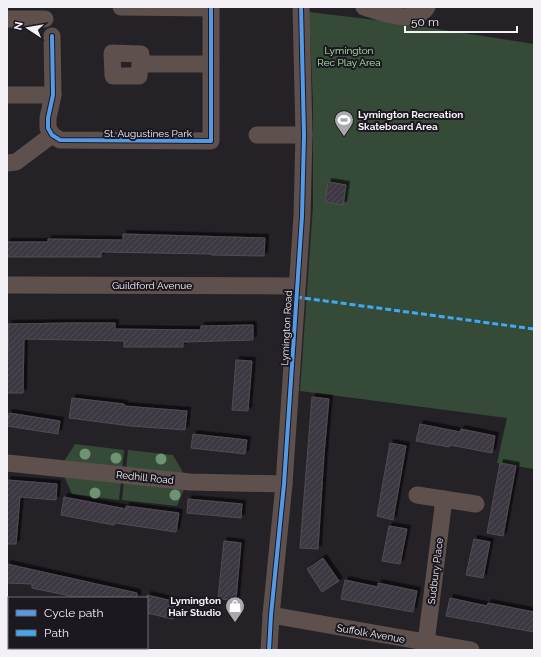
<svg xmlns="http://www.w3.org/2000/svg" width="541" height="657" viewBox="0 0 541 657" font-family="Raleway,sans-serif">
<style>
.green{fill:#354b37}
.building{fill:url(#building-hatch);stroke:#504e51;filter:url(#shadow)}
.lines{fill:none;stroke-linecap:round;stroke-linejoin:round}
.minor{stroke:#5e514d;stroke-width:17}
.quiet{stroke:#3fa9f5;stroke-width:3;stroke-dasharray:6 3;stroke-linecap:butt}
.cycleway-casing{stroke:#1b181f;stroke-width:6}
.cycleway{stroke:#5399e6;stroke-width:4}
.tree{fill:#6f9273}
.labels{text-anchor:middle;stroke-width:4;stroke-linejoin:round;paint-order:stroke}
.park-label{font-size:10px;fill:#aceeb1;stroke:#1b181f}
.poi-label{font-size:10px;font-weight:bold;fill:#f3f1f6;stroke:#1b181f;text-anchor:start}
.street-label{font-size:10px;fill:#f3f1f6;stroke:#1b181f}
</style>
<defs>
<pattern id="building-hatch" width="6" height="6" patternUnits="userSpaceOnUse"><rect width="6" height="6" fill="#3e3742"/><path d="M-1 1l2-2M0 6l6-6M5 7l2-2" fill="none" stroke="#514b55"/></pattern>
<filter id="shadow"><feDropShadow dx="3.5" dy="-3.5" stdDeviation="0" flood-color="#0009"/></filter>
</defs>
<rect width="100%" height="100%" fill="#252227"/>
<g class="green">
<polygon points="309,12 392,22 534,44 534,469 497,463 507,418 300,391 313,206 313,102"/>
<polygon points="75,444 124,450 122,470 63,463"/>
<polygon points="128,450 173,455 185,476 126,470"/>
<polygon points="63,474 121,480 119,500 72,494"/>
<polygon points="124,480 185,487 177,506 122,500"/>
</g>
<g class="building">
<polygon points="328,182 346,185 343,205 325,202"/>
<polygon points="123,234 265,238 264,256 211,255 211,254 101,252 101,257 7,257 7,242 48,242 48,239 123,240"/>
<polygon points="72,323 115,323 115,329 201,330 201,326 253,325 253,340 183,342 183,347 124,347 124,341 24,339 23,393 7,393 7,359 9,359 8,324"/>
<polygon points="236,360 252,361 248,411 232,410"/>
<polygon points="312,397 329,399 324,454 318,549 300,548"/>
<polygon points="72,398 124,404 124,406 187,411 185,430 131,426 69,418"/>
<polygon points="9,413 60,421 58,434 7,426"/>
<polygon points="420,424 460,432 461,429 495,436 492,453 450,445 449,447 416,441"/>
<polygon points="193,434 247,440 245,454 191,448"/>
<polygon points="390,443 406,446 393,520 377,516"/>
<polygon points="500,463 516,466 503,536 487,533"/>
<polygon points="7,480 57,484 56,500 20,497 16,544 7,544"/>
<polygon points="64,497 126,509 126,506 179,513 176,532 115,523 114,525 61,515"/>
<polygon points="188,499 242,504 241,518 187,513"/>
<polygon points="389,526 407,529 400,564 382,561"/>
<polygon points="474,539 490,542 483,578 466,575"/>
<polygon points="224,541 241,543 236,600 218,599"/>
<polygon points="323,558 339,581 322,592 307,569"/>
<polygon points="7,564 137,593 137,598 80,598 32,588 32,584 7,583"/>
<polygon points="345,580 378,587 378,583 417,591 413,612 341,599"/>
<polygon points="147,595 177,602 173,619 147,613"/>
<polygon points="450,598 487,606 488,603 534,612 534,632 446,616"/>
</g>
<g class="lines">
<g class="minor">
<polyline points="121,7 211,8"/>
<path d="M364,7C380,12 415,26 427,7"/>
<polyline points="7,19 45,19"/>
<polyline points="52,36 53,95 48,118 48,128 52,135 60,140 211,141 211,7"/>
<polyline points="140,64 141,54 112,53 113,76 139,76 140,64 211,64"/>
<polyline points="7,95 53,95"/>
<polyline points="257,135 304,135"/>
<polyline points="7,163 16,162 52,135"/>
<polyline points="7,285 297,286"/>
<polyline points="7,463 190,482 284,484"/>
<polyline points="417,495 476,504"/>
<polyline points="271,615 471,650"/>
<polyline points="7,625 9,626"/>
<polyline points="426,643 444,499"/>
<polyline points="109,648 118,650"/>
<polyline points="269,650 271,615 284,484 302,216 304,135 301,7"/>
</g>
<polyline class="quiet" points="296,297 534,329"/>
<defs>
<g id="cycleway">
<polyline points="52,36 53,95 48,118 48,128 52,135 60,140 211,141 211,7"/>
<polyline points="269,650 271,615 284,484 302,216 304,135 301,7"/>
</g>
</defs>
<use href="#cycleway" class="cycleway-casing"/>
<use href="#cycleway" class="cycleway"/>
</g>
<g class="tree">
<circle cx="85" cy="454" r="5.5"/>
<circle cx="116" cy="458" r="5.5"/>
<circle cx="161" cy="459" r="5.5"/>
<circle cx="95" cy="493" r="5.5"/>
<circle cx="175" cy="495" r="5.5"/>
</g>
<defs>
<symbol id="stadium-pin" viewBox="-11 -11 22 30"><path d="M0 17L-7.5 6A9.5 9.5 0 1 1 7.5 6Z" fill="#aba9ae" stroke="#1b181f"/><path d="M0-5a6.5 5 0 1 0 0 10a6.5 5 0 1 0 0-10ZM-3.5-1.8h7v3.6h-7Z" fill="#fff"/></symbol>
<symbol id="shop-pin" viewBox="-11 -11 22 30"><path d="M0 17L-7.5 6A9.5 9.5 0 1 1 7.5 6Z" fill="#aba9ae" stroke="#1b181f"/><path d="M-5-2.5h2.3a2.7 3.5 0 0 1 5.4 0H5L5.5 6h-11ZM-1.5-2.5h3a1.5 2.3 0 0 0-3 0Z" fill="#fff"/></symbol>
</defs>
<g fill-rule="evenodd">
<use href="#stadium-pin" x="333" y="109" width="22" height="30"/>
<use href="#shop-pin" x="224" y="595" width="22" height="30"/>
</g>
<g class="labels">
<g class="park-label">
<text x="349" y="54">Lymington<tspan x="349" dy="12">Rec Play Area</tspan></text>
</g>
<g class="poi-label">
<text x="358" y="118">Lymington Recreation<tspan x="358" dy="12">Skateboard Area</tspan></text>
<text x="221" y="604" text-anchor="end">Lymington<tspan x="221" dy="12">Hair Studio</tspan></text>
</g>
<g class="street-label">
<text x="148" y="137">St. Augustines Park</text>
<text x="152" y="289">Guildford Avenue</text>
<text transform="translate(286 328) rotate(-87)" y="4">Lymington Road</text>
<text transform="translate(145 477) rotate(6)" y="4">Redhill Road</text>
<text transform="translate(435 571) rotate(-83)" y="4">Sudbury Place</text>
<text transform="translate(371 633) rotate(10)" y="4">Suffolk Avenue</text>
</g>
</g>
<rect width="541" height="657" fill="none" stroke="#f3f1f6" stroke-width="16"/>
<rect x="8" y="597" width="140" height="52" fill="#1b181f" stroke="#716f75"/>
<rect x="16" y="610" width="20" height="6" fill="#5399e6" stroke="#716f75"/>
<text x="44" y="617" font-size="12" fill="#f3f1f6">Cycle path</text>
<rect x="16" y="630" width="20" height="6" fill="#3fa9f5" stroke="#716f75"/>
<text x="44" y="637" font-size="12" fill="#f3f1f6">Path</text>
<g transform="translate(28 28) rotate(282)" stroke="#1b181f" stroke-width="3" paint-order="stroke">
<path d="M0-3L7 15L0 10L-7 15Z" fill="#f3f1f6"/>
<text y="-6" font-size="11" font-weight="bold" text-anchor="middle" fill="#f3f1f6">N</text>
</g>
<path d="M405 26v6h112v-6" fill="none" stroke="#f3f1f6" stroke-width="2"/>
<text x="411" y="26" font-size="12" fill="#f3f1f6" stroke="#1b181f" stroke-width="3" paint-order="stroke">50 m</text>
</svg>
